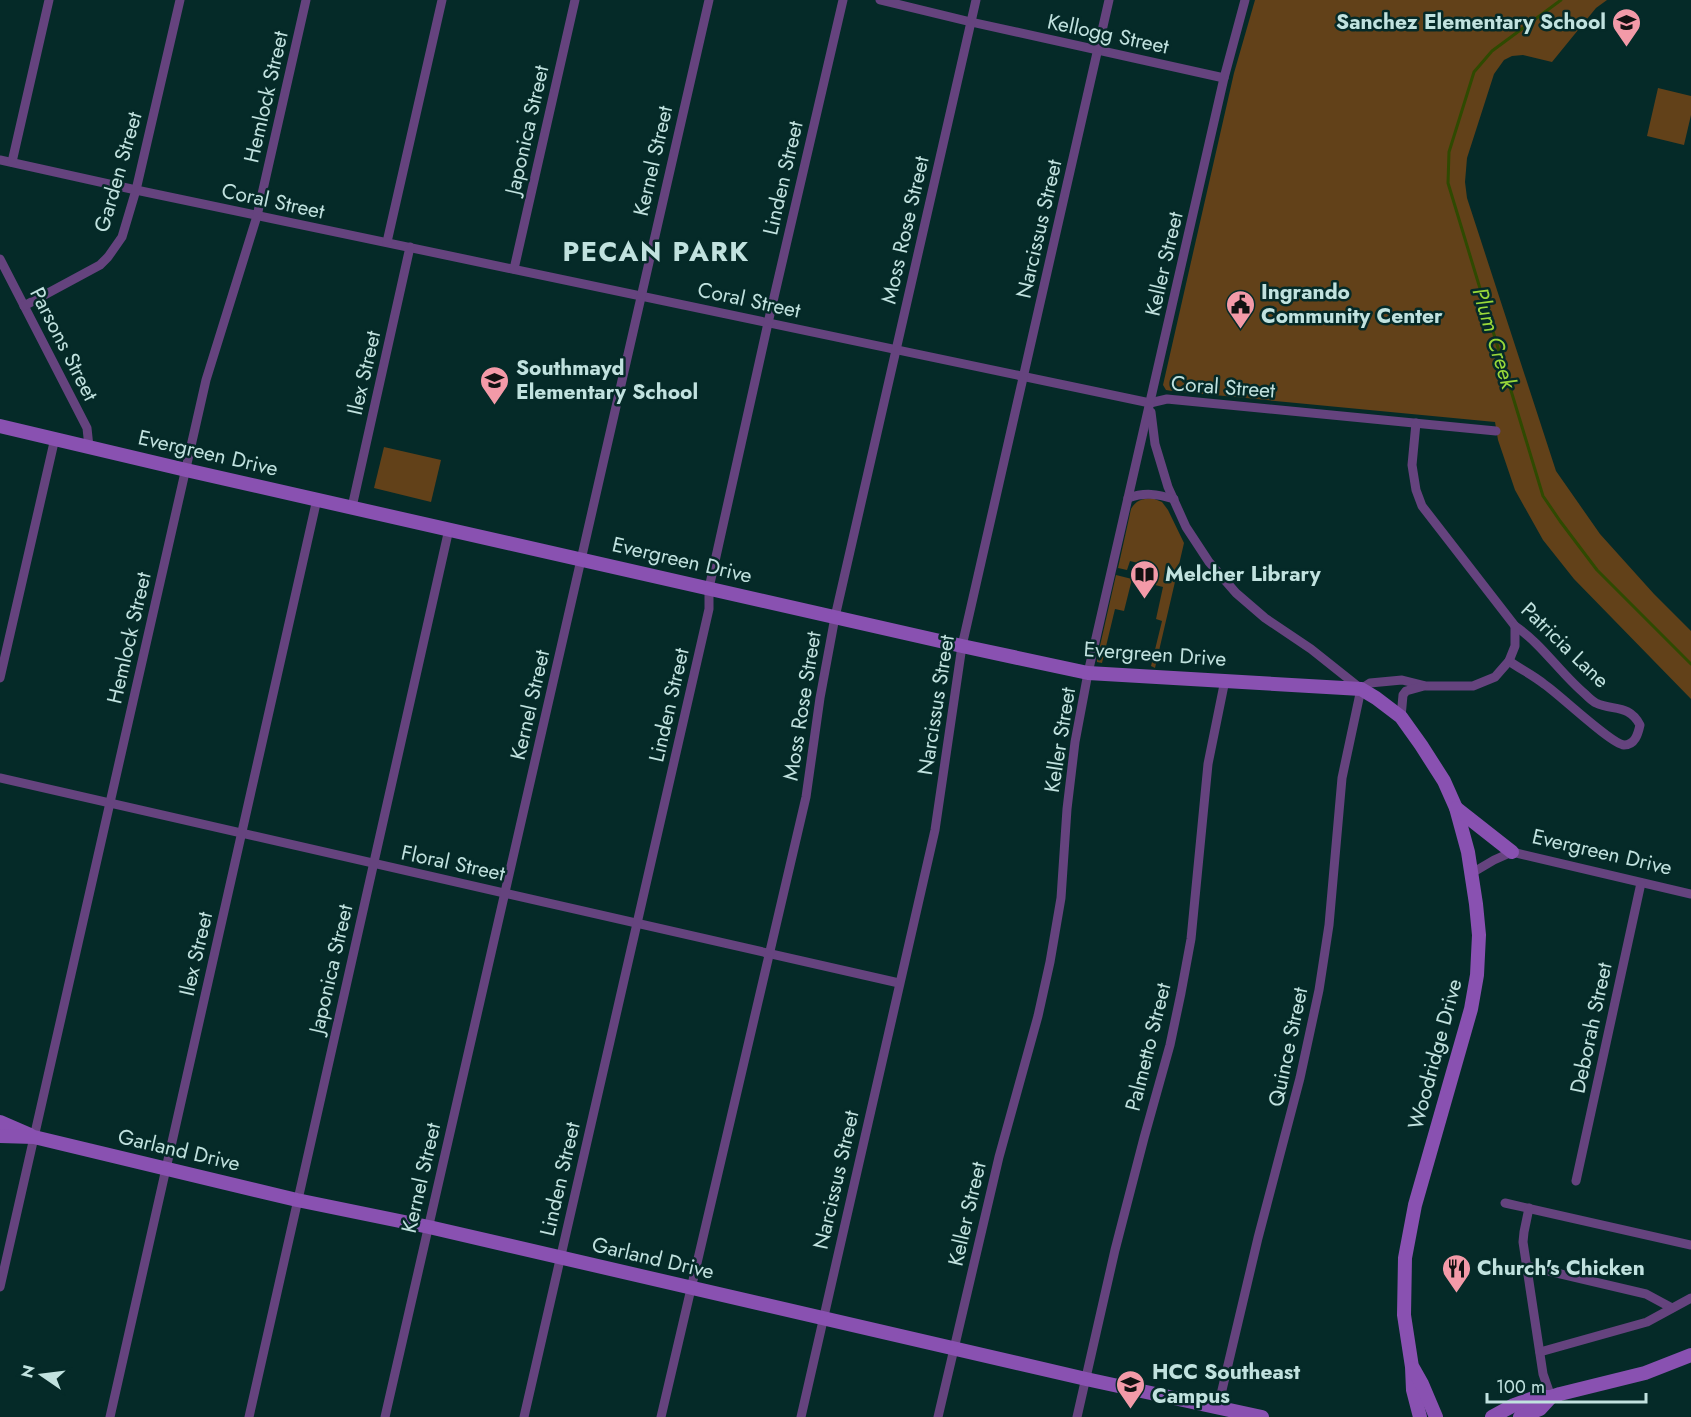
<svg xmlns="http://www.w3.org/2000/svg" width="1691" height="1417" viewBox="0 0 1691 1417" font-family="Jost,sans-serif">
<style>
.green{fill:#624119}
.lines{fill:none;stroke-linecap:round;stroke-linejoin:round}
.stream{stroke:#2f4a01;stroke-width:3}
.street{stroke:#65437e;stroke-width:9}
.secondary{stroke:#8951b1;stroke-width:14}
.labels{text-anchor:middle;stroke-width:5;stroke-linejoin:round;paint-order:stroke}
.poi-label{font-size:21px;font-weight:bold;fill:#c1e2df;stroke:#052a28;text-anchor:start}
.street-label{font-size:21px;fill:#c1e2df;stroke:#052a28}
.water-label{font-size:22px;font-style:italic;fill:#99d93a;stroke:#052a28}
.district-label{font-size:27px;font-weight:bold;letter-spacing:1.5px;fill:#c1e2df;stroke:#052a28}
</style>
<rect width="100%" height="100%" fill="#052a28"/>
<g class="green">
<polygon points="1255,0 1607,0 1596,8 1552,62 1523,55 1512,56 1504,60 1494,74 1467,158 1465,182 1467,198 1556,471 1600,534 1654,594 1691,631 1691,699 1574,579 1543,540 1515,490 1498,440 1495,422 1172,391 1166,390 1163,385 1234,73"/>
<polygon points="1658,88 1691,96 1691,115 1684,145 1647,136"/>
<polygon points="384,447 441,460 431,502 374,488"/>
<path d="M1152,498L1162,502L1168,510L1184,543L1155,668L1151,666L1162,621L1156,619L1163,587L1147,583L1150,566L1130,561L1127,570L1118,568L1131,509C1136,500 1142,499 1152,498Z"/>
<polygon points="1116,575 1132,579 1124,611 1115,609 1102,663 1097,662 1097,659"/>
</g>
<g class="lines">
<polyline class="stream" points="1561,0 1492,51 1474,72 1449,152 1448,183 1543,496 1560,521 1597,570 1691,664"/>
<g class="street">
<polyline points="880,0 971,22 1224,78"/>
<polyline points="0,160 136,190 1150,403 1167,399 1496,431"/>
<polyline points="12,162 49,0"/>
<polyline points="387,242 442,0"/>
<polyline points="0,259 87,428 89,447"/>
<polyline points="514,269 575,0"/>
<polyline points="24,306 100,265 108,257 122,237 136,190 180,0"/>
<polyline points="1151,412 1155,444 1168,487 1186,527 1209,562 1236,593 1265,618 1311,649 1360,688"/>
<path d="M1416,423L1412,465L1416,490L1422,506L1515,626C1542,644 1560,673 1585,694C1588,697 1592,701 1596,703C1613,711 1629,704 1640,725C1638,734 1635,745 1624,745C1611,744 1559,694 1544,684C1533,675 1520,669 1509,661"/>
<path d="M1128,498C1145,492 1157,494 1174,499"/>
<polyline points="352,507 410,247"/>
<polyline points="0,678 55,438"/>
<polyline points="1361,689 1370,683 1402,680 1426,686 1473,686 1495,677 1509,661 1515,646 1515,626"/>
<polyline points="1401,717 1403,695 1406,691 1424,686"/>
<polyline points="0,778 899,983"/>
<polyline points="1472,873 1494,860 1512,852 1691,894"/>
<polyline points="1576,1181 1641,883"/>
<polyline points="1505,1203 1691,1245"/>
<polyline points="1529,1208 1524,1232 1523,1242 1543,1374 1551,1397"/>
<polyline points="1527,1266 1646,1294 1672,1308"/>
<polyline points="0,1287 206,380 257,216 306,0"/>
<polyline points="1540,1352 1647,1322 1691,1298"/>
<polyline points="1218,1407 1258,1238 1300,1078 1319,990 1329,925 1342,778 1361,689"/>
<polyline points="110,1417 317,499"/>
<polyline points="249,1417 449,529"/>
<polyline points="385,1417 709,0"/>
<polyline points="524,1417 709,609 709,588 768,323 843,0"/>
<polyline points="661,1417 806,797 820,698 835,617 976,0"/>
<polyline points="801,1417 935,830 962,646 1109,0"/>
<polyline points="938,1417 999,1157 1038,1016 1050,962 1061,898 1067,809 1075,742 1088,673 1224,78 1245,0"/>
<polyline points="1077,1417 1115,1250 1144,1138 1170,1045 1181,993 1191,939 1208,764 1225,680"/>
</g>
<g class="secondary">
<polyline points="0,426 186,470 962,646 1088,673 1361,689 1376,698 1401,717 1421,745 1444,781 1456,808 1468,852 1476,904 1479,935 1477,975 1471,1009 1415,1205 1405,1258 1404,1315 1412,1367 1413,1390 1420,1417"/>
<polyline points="1456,808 1512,852"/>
<polyline points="0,1122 30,1135"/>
<polyline points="0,1136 34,1137 297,1200 429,1227 1086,1379 1262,1417"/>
<polyline points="1413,1368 1422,1384 1436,1417"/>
<polyline points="1492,1417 1514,1405 1536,1397 1551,1397"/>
<polyline points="1520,1417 1540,1409 1551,1397 1560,1394 1645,1373 1691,1355"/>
</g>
</g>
<defs>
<symbol id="school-pin" viewBox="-11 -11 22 30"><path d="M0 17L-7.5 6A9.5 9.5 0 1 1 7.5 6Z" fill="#f39aa8" stroke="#052a28"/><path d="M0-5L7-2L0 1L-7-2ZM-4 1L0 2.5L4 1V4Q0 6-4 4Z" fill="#111"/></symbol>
<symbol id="civic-pin" viewBox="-11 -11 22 30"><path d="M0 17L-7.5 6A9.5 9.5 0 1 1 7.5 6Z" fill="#f39aa8" stroke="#052a28"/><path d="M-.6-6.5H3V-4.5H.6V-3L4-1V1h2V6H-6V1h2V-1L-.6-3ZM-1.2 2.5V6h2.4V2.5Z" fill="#111"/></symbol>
<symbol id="library-pin" viewBox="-11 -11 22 30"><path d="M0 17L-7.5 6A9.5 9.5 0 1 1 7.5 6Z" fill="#f39aa8" stroke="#052a28"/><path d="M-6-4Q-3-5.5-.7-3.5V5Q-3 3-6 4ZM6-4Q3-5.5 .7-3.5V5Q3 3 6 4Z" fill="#111"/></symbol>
<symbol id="restaurant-pin" viewBox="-11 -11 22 30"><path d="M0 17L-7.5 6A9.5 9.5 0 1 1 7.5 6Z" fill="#f39aa8" stroke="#052a28"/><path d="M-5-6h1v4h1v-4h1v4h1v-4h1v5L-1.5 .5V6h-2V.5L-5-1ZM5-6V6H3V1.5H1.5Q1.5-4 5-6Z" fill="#111"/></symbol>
<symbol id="university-pin" viewBox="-11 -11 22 30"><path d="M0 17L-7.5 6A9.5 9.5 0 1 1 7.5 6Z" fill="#f39aa8" stroke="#052a28"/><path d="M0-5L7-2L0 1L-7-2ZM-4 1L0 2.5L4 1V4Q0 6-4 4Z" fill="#111"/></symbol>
</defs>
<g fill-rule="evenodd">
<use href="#school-pin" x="1610" y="6" width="33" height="45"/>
<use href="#civic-pin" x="1224" y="288" width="33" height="45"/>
<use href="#school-pin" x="478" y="364" width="33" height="45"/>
<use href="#library-pin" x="1128" y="558" width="33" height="45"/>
<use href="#restaurant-pin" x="1440" y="1252" width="33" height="45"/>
<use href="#university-pin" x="1114" y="1368" width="33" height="45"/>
</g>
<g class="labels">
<g class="poi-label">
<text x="1606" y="29" text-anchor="end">Sanchez Elementary School</text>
<text x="1261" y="299">Ingrando<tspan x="1261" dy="24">Community Center</tspan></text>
<text x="516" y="375">Southmayd<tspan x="516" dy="24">Elementary School</tspan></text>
<text x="1165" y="581">Melcher Library</text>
<text x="1477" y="1275">Church's Chicken</text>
<text x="1152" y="1379">HCC Southeast<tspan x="1152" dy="24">Campus</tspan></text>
</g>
<g class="street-label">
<text transform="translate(1108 34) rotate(12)" y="7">Kellogg Street</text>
<text transform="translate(266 97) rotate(-77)" y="7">Hemlock Street</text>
<text transform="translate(527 130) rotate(-77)" y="7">Japonica Street</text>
<text transform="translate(653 161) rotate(-77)" y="7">Kernel Street</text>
<text transform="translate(118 172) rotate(-74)" y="7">Garden Street</text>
<text transform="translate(783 178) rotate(-77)" y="7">Linden Street</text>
<text transform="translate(273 201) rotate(12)" y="7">Coral Street</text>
<text transform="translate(1039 229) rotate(-77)" y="7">Narcissus Street</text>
<text transform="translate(905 230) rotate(-77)" y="7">Moss Rose Street</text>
<text transform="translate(1164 264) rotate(-77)" y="7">Keller Street</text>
<text transform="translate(749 300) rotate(12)" y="7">Coral Street</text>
<text transform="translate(64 344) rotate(63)" y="7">Parsons Street</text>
<text transform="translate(364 373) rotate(-77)" y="7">Ilex Street</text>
<text transform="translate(1223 387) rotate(4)" y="7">Coral Street</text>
<text transform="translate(208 453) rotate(13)" y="7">Evergreen Drive</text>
<text transform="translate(682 560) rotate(13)" y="7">Evergreen Drive</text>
<text transform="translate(129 638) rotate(-77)" y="7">Hemlock Street</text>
<text transform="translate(1565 645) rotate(44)" y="7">Patricia Lane</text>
<text transform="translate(1155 654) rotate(4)" y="7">Evergreen Drive</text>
<text transform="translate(530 705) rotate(-77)" y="7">Kernel Street</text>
<text transform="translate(669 705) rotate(-77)" y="7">Linden Street</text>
<text transform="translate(936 705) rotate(-81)" y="7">Narcissus Street</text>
<text transform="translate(802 706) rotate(-81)" y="7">Moss Rose Street</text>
<text transform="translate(1060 740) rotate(-81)" y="7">Keller Street</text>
<text transform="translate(1602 852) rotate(13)" y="7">Evergreen Drive</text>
<text transform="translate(453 863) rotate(12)" y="7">Floral Street</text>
<text transform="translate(196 954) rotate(-77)" y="7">Ilex Street</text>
<text transform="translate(331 969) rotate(-77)" y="7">Japonica Street</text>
<text transform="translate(1591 1028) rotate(-78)" y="7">Deborah Street</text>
<text transform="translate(1148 1047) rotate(-76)" y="7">Palmetto Street</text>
<text transform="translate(1288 1047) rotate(-78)" y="7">Quince Street</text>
<text transform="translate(1435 1054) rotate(-75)" y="7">Woodridge Drive</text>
<text transform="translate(179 1150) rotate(13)" y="7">Garland Drive</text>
<text transform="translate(421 1178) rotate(-77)" y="7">Kernel Street</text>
<text transform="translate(560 1179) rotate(-77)" y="7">Linden Street</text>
<text transform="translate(836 1180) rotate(-77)" y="7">Narcissus Street</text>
<text transform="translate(967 1214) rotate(-77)" y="7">Keller Street</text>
<text transform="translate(653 1258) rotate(13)" y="7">Garland Drive</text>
</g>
<g class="water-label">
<text transform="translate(1495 338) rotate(73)" y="8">Plum Creek</text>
</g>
<g class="district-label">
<text x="656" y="261">PECAN PARK</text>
</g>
</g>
<g transform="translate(42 1375) rotate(284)" stroke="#052a28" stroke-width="4.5" paint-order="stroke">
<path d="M0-4.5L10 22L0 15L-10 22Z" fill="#c1e2df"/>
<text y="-9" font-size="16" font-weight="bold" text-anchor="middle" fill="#c1e2df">N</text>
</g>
<path d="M1487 1393v9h159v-9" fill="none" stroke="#c1e2df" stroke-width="3"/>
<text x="1496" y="1393" font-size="18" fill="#c1e2df" stroke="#052a28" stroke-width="4.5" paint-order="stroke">100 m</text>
</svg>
